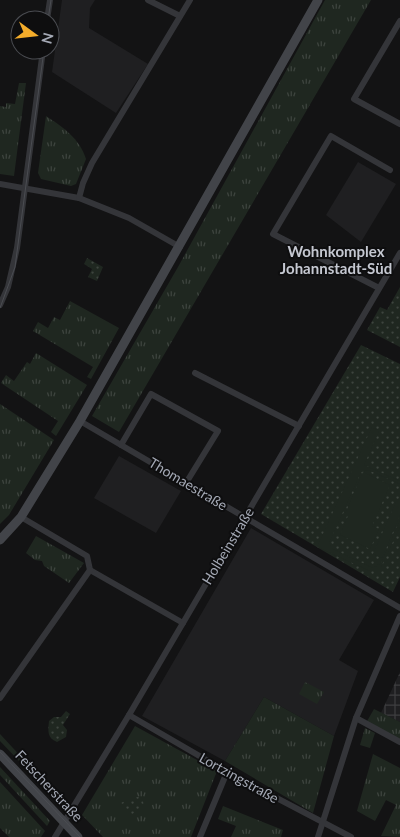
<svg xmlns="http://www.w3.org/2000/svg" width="400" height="837" viewBox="0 0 400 837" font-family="Lato,sans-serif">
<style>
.built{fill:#1f1f21}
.industrial{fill:url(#industrial-grid)}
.grass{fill:url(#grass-tufts)}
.park{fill:url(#park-dots)}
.pitch{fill:#1f2720}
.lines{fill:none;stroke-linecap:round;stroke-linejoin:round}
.street{stroke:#343539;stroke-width:6}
.secondary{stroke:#424449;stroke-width:9}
.tram{stroke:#4b4d52;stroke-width:1}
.labels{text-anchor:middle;stroke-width:4;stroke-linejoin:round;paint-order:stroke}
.street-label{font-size:14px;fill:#a4a9b5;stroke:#0e0e0f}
.neighbourhood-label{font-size:15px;font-weight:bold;fill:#c5c8d1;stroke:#0e0e0f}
</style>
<defs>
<pattern id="industrial-grid" width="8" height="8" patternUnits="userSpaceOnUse" patternTransform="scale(1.25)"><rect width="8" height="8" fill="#1f1f21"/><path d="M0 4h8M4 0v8" fill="none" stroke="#3d3d3f"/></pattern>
<pattern id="grass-tufts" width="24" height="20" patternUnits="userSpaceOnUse" patternTransform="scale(1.25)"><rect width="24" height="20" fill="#1f2720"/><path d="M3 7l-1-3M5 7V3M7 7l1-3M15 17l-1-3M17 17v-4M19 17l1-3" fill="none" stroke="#3d443e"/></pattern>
<pattern id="park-dots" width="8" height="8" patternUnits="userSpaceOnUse" patternTransform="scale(1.25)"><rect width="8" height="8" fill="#1f2720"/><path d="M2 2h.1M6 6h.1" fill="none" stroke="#3d443e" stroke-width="1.8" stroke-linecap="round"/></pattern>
</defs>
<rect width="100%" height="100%" fill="#131314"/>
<g class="built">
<polygon points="62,0 95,0 90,8 89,28 148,64 116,113 52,72"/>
<polygon points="358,162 396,184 361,242 326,215"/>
<polygon points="119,456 181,491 156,533 94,498"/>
<polygon points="251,528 374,600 339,660 358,671 334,736 264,697 225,761 142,716"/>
</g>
<polygon class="industrial" points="400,672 400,722 381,713"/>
<g class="grass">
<polygon points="325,0 371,0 119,432 92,416 178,267"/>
<polygon points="19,83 26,83 14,176 0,174 0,106 6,107 6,103 15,104"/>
<path d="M46,116C64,128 79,138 86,159L76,184L71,186L41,179L38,173Z"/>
<polygon points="70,301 119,328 91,379 87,377 93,367 33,331 38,322 48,328 54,317 60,320"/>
<polygon points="36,353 87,385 56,436 51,432 58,421 1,383 6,375 14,381 27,362 30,364"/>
<polygon points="0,404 54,440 9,515 0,524"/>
<polygon points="36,536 84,563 69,583 44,566 42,561 35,560 26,553"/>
<polygon points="305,682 324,692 317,704 299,694"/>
<polygon points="264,697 334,736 313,813 225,761"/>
<polygon points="374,709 400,722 400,741 366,723"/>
<polygon points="135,726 217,771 191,837 103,837 82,815"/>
<polygon points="365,728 375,733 370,748 360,745"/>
<polygon points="0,734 62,801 60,804 0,741"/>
<polygon points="373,754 400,768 400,837 381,836 396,805 386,800 375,821 357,811"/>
<polygon points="0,767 50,821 47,826 0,775"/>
<polygon points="0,782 45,831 41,837 9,837 0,828"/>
<polygon points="223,806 283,830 281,837 231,837 236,826 218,819"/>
</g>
<g class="park">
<polygon points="87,258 103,267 97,281 88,277 92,269 84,264"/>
<polygon points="400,287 400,347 367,330 380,307 387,310"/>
<polygon points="361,345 400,364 400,577 393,592 261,514"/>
<path d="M66,711L70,714L63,725L67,730L66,737L57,742C47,738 48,731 49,721L54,717H61Z"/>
<polygon points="138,797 141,798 144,804 141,810 130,815 120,808 121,803 131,798"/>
</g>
<g class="pitch">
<polygon points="372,427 379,431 364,465 400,481 400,484 368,470 361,472 329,543 333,549 373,568 381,563 400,520 400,527 381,567 376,571 370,571 317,547"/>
<polygon points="363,472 390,485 372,526 379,529 370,549 340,535 348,516 345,514"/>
<polygon points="396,502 400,504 400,515 382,558 373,554"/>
</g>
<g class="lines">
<g class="street">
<polyline points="148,0 180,16"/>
<polyline points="47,20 50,0"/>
<polyline points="400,21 354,99 400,124"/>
<polyline points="0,184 79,198 129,218 180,247"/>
<polyline points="79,198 83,183 92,163 190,0"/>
<polyline points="379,288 273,234 331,136 390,170"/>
<polyline points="0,305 8,287 17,248 43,50"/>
<polyline points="195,373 299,426"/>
<polyline points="80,421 400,608"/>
<polyline points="121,445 151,394 218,431 186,483"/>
<polyline points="21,517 87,556 90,570"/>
<polyline points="90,570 183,623"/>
<polyline points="0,698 90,570"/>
<polyline points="129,715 227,772 351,837"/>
<polyline points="356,718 400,742"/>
<polyline points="55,837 129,715 400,253"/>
<polyline points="200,837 227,772"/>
<polyline points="318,837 356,718 400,616"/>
</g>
<g class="secondary">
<polyline points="0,540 21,517 80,421 318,0"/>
<polyline points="0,754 78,837"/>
</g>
<g class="tram">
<polyline points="48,20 51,0"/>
<polyline points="0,308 15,267 44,50"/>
<polyline points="0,752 80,837"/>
</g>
</g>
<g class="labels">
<g class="street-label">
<text transform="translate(188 484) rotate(31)" y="5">Thomaestraße</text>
<text transform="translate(228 546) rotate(-59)" y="5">Holbeinstraße</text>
<text transform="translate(239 778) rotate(29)" y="5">Lortzingstraße</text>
<text transform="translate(49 786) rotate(47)" y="5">Fetscherstraße</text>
</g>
<g class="neighbourhood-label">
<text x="336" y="257">Wohnkomplex<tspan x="336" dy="17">Johannstadt-Süd</tspan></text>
</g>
</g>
<g transform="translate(35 35) rotate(105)"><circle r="24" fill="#0e0e0f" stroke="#4a4c51"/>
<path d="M0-4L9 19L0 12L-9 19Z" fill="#f4ad2b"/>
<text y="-8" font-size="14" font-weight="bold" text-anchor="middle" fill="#a4a9b5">N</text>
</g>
</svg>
